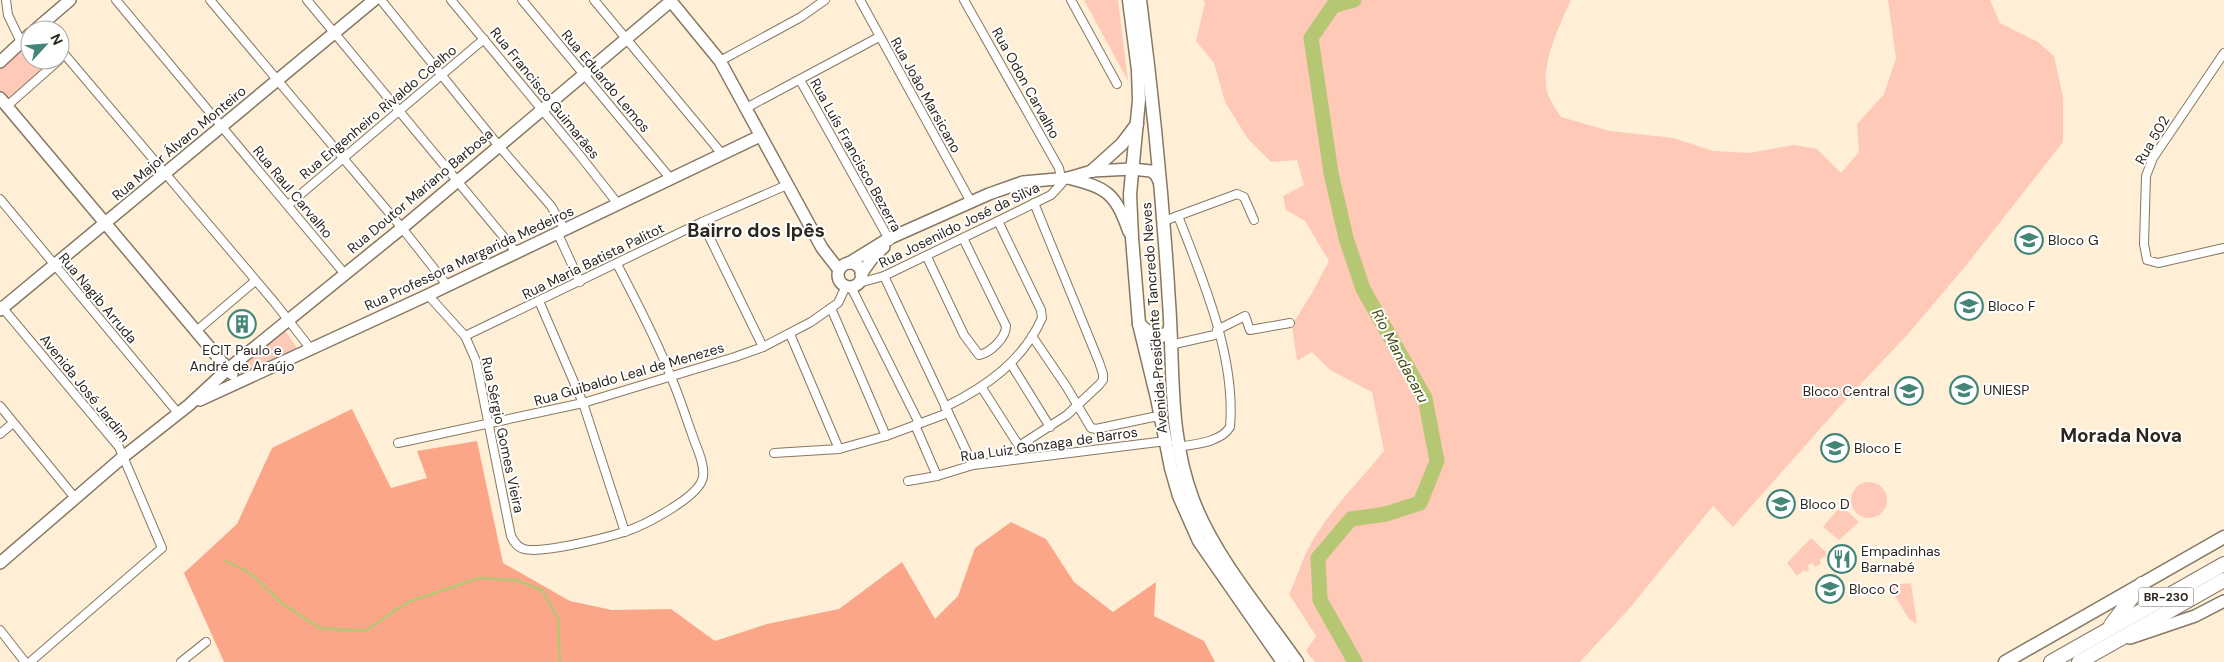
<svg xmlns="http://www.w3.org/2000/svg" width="2224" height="662" viewBox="0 0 2224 662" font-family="'DM Sans',sans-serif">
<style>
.green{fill:#ffc9b7}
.forest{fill:#fca689}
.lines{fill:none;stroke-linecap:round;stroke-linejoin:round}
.stream{stroke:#b6c774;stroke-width:2.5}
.river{stroke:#b6c774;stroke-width:15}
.street-casing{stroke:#867863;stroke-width:10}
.secondary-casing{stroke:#867863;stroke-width:14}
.primary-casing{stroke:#867863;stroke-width:15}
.highway-casing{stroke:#867863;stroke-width:16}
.street{stroke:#fff;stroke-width:8}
.secondary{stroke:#fff;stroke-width:11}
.primary{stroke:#fff;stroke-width:12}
.highway{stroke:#fff;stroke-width:14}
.labels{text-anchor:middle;stroke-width:4;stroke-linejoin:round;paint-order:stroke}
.shield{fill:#fff;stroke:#6b6761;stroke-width:1}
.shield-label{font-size:12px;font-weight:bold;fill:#2c261d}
.street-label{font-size:14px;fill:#2c261d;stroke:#fff}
.poi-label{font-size:14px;fill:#2c261d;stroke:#fff;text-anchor:start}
.water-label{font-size:15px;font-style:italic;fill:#444e10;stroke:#fff}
.district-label{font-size:19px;font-weight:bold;fill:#2c261d;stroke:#fff}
</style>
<rect width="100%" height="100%" fill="#ffefd7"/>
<g class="green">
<polygon points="1084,0 1118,0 1128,81"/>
<path d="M1203,0H1571C1560,24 1537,71 1549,97C1552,104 1557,111 1561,117L1610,131L1673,138L1713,151L1749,153L1794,145L1817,149L1841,173L1859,152L1857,124L1884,94L1896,58L1888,0H1990L2000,23L2038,42L2054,56L2063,97V142L1968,263L1908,334L1842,404L1733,527L1713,506L1628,610L1580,662H1315L1306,651L1316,636L1289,594C1298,576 1303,556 1313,540C1332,507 1360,481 1384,451L1372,392L1330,370L1312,352L1297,361L1292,325L1312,293L1329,261L1305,221L1286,210L1283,196L1304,185L1297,160L1271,162L1248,139L1225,102L1214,63L1196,41L1205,3Z"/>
<polygon points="30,34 30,60 59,60 7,106 0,97 0,62"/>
<polygon points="284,329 299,351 237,377 239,366"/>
<circle cx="1869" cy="500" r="18"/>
<polygon points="1845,501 1847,511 1859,522 1839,540 1823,527"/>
<polygon points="1811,538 1826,552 1826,556 1820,559 1821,564 1815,567 1813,563 1808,565 1809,570 1806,572 1804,570 1797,576 1787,563"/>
<polygon points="1911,583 1917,624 1909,619 1890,588 1894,585"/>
</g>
<polygon class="forest" points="352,409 391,488 427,478 417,451 477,441 503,563 570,601 612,610 671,609 715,641 767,624 839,609 902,562 935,619 958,596 975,548 1011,522 1046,539 1074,582 1113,612 1156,582 1154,616 1204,641 1215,662 224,662 184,573 237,524 272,448"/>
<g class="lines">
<polyline class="stream" points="226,561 250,573 284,605 320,628 365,631 408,602 479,578 516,580 542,590 558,618 560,662"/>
<polyline class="river" points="1354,0 1333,6 1311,38 1331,173 1346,238 1363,289 1425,398 1437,461 1420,503 1386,514 1351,519 1318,558 1320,600 1355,662"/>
<defs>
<g id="street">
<polyline points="6,0 8,15 21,42"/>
<polyline points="116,0 344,273"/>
<polyline points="210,0 402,228 447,285"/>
<polyline points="307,0 517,253"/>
<polyline points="381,0 498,145 551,206 565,230"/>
<polyline points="451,0 578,153 618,204"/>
<polyline points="522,0 670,178"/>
<polyline points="594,0 722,154"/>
<polyline points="860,0 971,202"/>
<polyline points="1071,0 1117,84"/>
<polyline points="60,49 275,303 310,348"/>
<polyline points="2224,53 2153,158 2146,176 2144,244 2147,260 2158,263 2224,248"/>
<polyline points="720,61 801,17 825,0"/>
<polyline points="800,80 890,241"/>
<polyline points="7,106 59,60"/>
<polyline points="746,108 879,37"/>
<polyline points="0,199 178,413"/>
<polyline points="288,205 484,39"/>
<path d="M1178,216C1203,280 1236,357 1230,427C1220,443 1194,444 1178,447"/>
<polyline points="1164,221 1237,194 1244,197 1254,220"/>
<polyline points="702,222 763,347"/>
<polyline points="558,234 580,282"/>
<path d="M927,257L964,335L979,355C990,353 1006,338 1006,326L963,238"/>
<polyline points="884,276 973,465"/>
<polyline points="859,283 884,276 998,221 1051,195 1062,183 1059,168 964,0"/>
<polyline points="851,287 919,423"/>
<path d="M428,295L465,336L476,361L511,536C514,542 517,547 524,549C541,554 605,538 624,532C643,526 700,497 703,477C705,463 696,447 692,434C685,415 679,395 671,377C656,338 636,301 617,264"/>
<polyline points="539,301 583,403 625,532"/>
<polyline points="1,306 119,447 162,548 30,662"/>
<polyline points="831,308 886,436"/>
<polyline points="1217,330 1245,316 1250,330 1290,323"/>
<polyline points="195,332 255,281"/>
<polyline points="790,334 839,449"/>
<polyline points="465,336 702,222 787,185"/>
<polyline points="1032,336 1066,386 1091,428 1096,429 1153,417 1161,418"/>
<polyline points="1170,345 1219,334"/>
<polyline points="1011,364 1050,427"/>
<polyline points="982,388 1019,446"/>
<polyline points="0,406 75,498"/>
<path d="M945,407C986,387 1023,361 1042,318L1041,310L998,221"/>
<polyline points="915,425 937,476"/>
<polyline points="0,434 13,423"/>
<polyline points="398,443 583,403 735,357 763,347 811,322 838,303 846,286"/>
<polyline points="774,453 839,449 886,436 948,413"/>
<polyline points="1026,458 1019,446 1067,415 1099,385 1103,380 1103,374 1099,362 1034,203"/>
<polyline points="908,481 937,476 973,465 1166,441"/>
<polyline points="0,630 25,662"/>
<polyline points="181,662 206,642"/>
</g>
<g id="secondary">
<polyline points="670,0 720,61 822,248 839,270"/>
<polyline points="35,30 70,0"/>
<polyline points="0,62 30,34"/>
<polyline points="0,98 232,374"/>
<path d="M1068,178C1108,188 1115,193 1129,232"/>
<polyline points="849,263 888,239 989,194 1023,182 1068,178 1092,171 1132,169 1151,171 1156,175 1160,183"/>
<circle cx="850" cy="275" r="12"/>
<polyline points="861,274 874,256 884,247"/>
<polyline points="0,310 374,0"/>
<polyline points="200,400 428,295 760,136"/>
<polyline points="0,563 123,457 189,405 228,369 402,228 671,1"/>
<polyline points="2130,638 2195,616 2224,601"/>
</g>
<g id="primary">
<polyline points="1129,0 1138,70 1139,100 1130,194 1132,238 1139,324 1157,398 1171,468 1179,496 1199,541 1283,662"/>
<path d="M1140,0C1153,100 1163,201 1169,302C1174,370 1168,434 1193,500C1214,556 1262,612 1297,662"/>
<polyline points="1092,171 1122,144 1137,124"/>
<polyline points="1139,324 1148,332 1158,338 1169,332 1170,327"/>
<polyline points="2005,662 2224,537"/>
</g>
<g id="highway">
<polyline points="2111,625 2142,584"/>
<polyline points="2051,662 2224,564"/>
<polyline points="2079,662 2224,580"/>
</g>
</defs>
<use href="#street" class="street-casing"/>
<use href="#secondary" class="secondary-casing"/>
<use href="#primary" class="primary-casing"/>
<use href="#highway" class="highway-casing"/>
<use href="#street" class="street"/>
<use href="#secondary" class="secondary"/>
<use href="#primary" class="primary"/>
<use href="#highway" class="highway"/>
</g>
<defs>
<symbol id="university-ring" viewBox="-11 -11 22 22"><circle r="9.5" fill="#fff" stroke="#438677" stroke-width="1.5"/><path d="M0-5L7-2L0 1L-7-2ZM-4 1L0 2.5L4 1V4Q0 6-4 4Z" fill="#438677"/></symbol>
<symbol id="building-ring" viewBox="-11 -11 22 22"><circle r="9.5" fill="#fff" stroke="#438677" stroke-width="1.5"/><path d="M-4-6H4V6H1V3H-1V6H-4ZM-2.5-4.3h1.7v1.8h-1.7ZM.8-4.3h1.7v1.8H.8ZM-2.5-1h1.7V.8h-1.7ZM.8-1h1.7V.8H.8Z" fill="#438677"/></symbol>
<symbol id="restaurant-ring" viewBox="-11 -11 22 22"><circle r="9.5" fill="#fff" stroke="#438677" stroke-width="1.5"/><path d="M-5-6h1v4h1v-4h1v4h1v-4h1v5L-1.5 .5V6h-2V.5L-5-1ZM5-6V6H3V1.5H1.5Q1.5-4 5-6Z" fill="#438677"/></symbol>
</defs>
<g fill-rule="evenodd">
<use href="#university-ring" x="2013" y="224" width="32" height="32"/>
<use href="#university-ring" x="1953" y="290" width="32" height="32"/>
<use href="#building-ring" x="226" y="308" width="32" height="32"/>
<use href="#university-ring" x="1948" y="374" width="32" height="32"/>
<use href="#university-ring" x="1893" y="375" width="32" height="32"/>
<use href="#university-ring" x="1819" y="432" width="32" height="32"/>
<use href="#university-ring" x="1765" y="488" width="32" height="32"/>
<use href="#restaurant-ring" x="1826" y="543" width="32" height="32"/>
<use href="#university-ring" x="1814" y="573" width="32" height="32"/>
</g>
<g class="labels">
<rect class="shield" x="2138.5" y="587.5" width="55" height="19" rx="4"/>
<g class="shield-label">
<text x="2166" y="601">BR-230</text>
</g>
<g class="street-label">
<text transform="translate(606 81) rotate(50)" y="5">Rua Eduardo Lemos</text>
<text transform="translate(1026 83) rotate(61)" y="5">Rua Odon Carvalho</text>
<text transform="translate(545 93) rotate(51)" y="5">Rua Francisco Guimarães</text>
<text transform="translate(926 95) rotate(61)" y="5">Rua João Marsicano</text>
<text transform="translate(378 112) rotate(-40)" y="5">Rua Engenheiro Rivaldo Coelho</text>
<text transform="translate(2152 140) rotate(-60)" y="5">Rua 502</text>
<text transform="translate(179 143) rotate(-40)" y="5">Rua Major Álvaro Monteiro</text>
<text transform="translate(856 155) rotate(61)" y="5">Rua Luís Francisco Bezerra</text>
<text transform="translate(420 191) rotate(-40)" y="5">Rua Doutor Mariano Barbosa</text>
<text transform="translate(293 192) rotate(50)" y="5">Rua Raul Carvalho</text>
<text transform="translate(959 225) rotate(-26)" y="5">Rua Josenildo José da Silva</text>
<text transform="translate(469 258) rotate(-25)" y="5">Rua Professora Margarida Medeiros</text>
<text transform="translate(593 261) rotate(-26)" y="5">Rua Maria Batista Palitot</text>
<text transform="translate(98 298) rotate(50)" y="5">Rua Nagib Arruda</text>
<text transform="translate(1154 318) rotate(-94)" y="5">Avenida Presidente Tancredo Neves</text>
<text transform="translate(629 374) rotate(-16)" y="5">Rua Guibaldo Leal de Menezes</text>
<text transform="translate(85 388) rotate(51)" y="5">Avenida José Jardim</text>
<text transform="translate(503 435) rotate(78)" y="5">Rua Sérgio Gomes Vieira</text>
<text transform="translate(1049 444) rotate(-8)" y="5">Rua Luiz Gonzaga de Barros</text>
</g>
<g class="poi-label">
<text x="2048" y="245">Bloco G</text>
<text x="1988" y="311">Bloco F</text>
<text x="242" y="355" text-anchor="middle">ECIT Paulo e<tspan x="242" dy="16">André de Araújo</tspan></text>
<text x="1983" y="395">UNIESP</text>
<text x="1890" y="396" text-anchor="end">Bloco Central</text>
<text x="1854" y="453">Bloco E</text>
<text x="1800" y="509">Bloco D</text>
<text x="1861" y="556">Empadinhas<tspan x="1861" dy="16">Barnabé</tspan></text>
<text x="1849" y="594">Bloco C</text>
</g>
<g class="water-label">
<text transform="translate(1400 356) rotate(62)" y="5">Rio Mandacaru</text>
</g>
<g class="district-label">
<text x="756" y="237">Bairro dos Ipês</text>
<text x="2121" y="442">Morada Nova</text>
</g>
</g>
<g transform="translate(45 45) rotate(64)"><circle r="24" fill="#ffffff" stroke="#aba8a5"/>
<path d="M0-4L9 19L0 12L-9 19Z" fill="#438677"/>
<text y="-8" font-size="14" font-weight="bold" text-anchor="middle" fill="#2c261d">N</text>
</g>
</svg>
